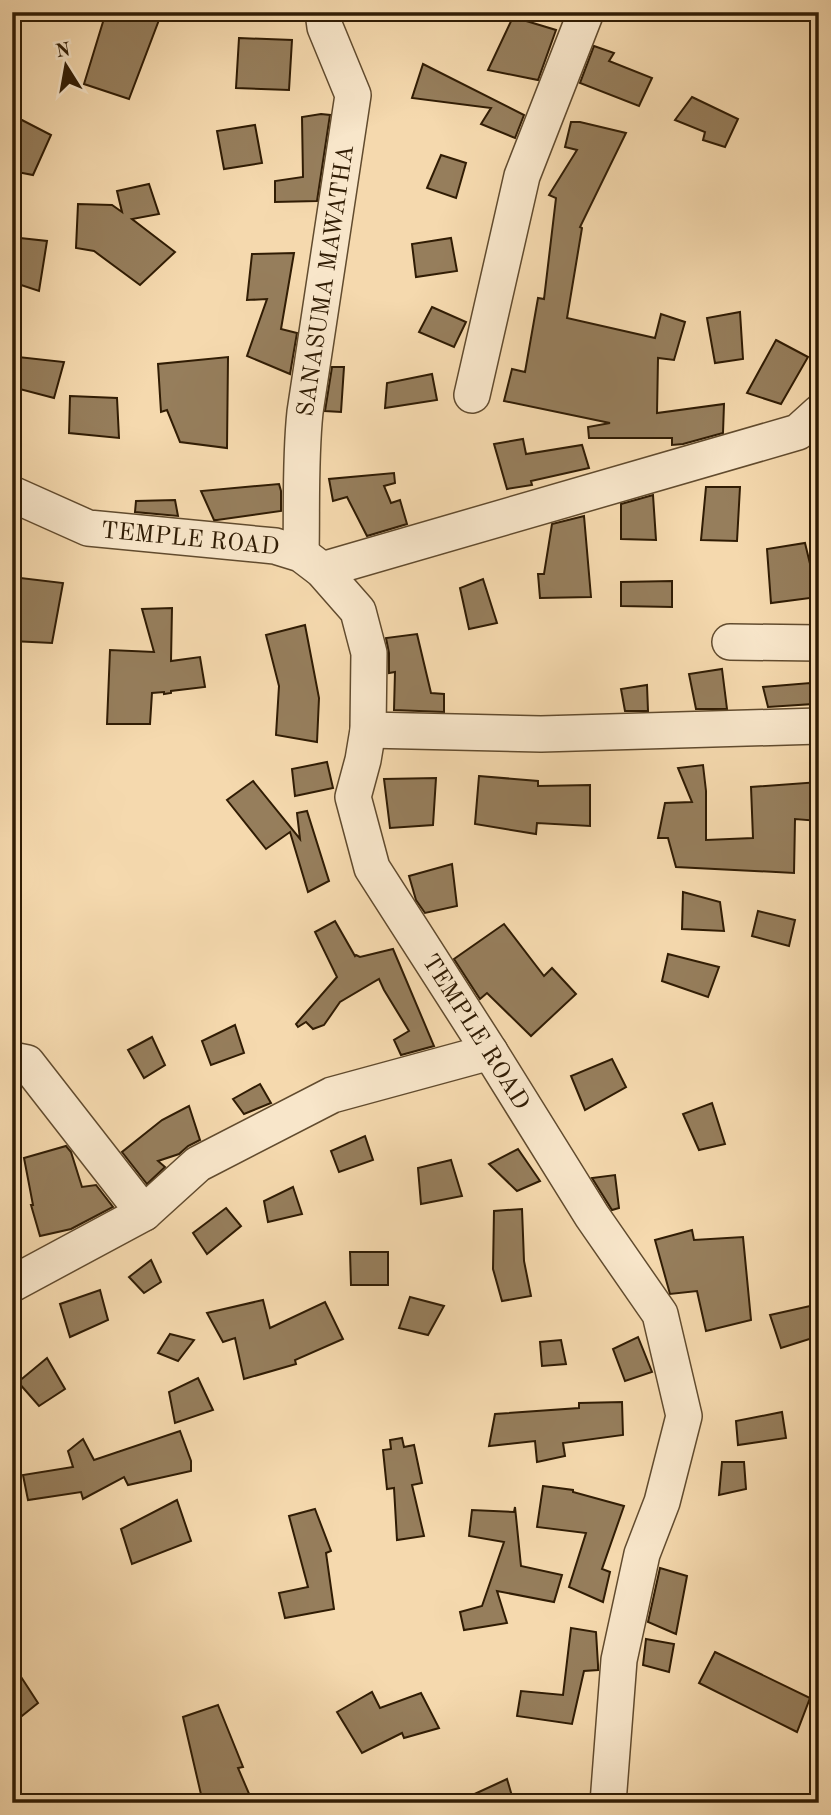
<svg xmlns="http://www.w3.org/2000/svg" width="831" height="1815" viewBox="0 0 831 1815" font-family="'Old Standard TT',serif">
<style>
.building{fill:#967e5c;stroke:#301c04;stroke-width:2}
.lines{fill:none;stroke-linecap:round;stroke-linejoin:round}
.minor-casing{stroke:#614b2e;stroke-width:38}
.minor{stroke:#f8e6ca;stroke-width:35}
.labels{text-anchor:middle;stroke-width:7;stroke-linejoin:round;paint-order:stroke}
.street-label{font-size:24px;fill:#301c04;stroke:#f8e6ca}
</style>
<rect width="100%" height="100%" fill="#f5d9ae"/>
<filter id="stains"><feTurbulence type="fractalNoise" baseFrequency=".00286" numOctaves="4"/><feColorMatrix values="0 0 0 0 .2 0 0 0 0 .09 0 0 0 0 .02 0 0 0 .5 -.17"/></filter>
<radialGradient id="worn" r=".72"><stop offset=".6" stop-color="#630" stop-opacity="0"/><stop offset="1" stop-color="#630" stop-opacity=".3"/></radialGradient>
<g class="building">
<polygon points="106,12 162,12 129,99 84,84"/>
<polygon points="513,17 556,30 538,80 488,70"/>
<polygon points="239,38 292,40 289,90 236,88"/>
<polygon points="594,46 614,53 609,61 652,78 639,106 580,83"/>
<polygon points="423,64 524,115 515,138 481,124 491,108 412,98"/>
<polygon points="692,97 738,119 725,147 703,140 705,132 675,120"/>
<polygon points="321,114 330,115 317,201 275,202 275,181 303,177 302,117"/>
<polygon points="18,118 51,135 33,175 12,171 12,132"/>
<polygon points="571,122 580,122 626,133 580,227 582,228 567,318 655,338 661,314 685,322 674,360 658,358 657,413 724,404 723,433 683,444 672,445 672,438 589,438 588,427 610,423 504,401 512,369 525,372 538,298 544,299 556,198 549,195 577,150 565,147"/>
<polygon points="255,125 262,163 224,169 217,131"/>
<polygon points="441,155 466,163 456,198 427,188"/>
<polygon points="149,184 159,214 132,219 175,252 140,285 94,251 76,248 78,204 112,205 122,212 117,191"/>
<polygon points="20,238 47,241 39,291 12,282 12,267"/>
<polygon points="451,238 457,271 416,277 412,244"/>
<polygon points="294,253 281,329 297,333 290,374 247,356 267,299 247,300 252,254"/>
<polygon points="432,307 466,322 454,347 419,332"/>
<polygon points="740,312 743,359 715,363 707,318"/>
<polygon points="776,340 808,357 781,404 747,393"/>
<polygon points="18,357 64,362 54,398 12,387 12,369"/>
<polygon points="228,357 227,448 180,442 167,410 161,412 158,364"/>
<polygon points="332,367 344,367 341,412 325,411"/>
<polygon points="432,374 437,400 385,408 387,383"/>
<polygon points="70,396 117,398 119,438 69,433"/>
<polygon points="523,439 526,454 582,445 589,468 531,481 532,485 507,489 494,444"/>
<polygon points="394,473 395,483 384,486 391,503 400,500 407,524 367,536 347,497 333,501 329,479"/>
<polygon points="279,484 281,491 281,511 217,520 214,520 201,491"/>
<polygon points="706,487 740,487 737,541 701,540"/>
<polygon points="653,495 656,540 621,539 621,504"/>
<polygon points="175,500 178,516 135,512 136,501"/>
<polygon points="584,516 591,597 540,598 538,574 544,574 552,524"/>
<polygon points="805,543 818,597 771,603 767,549"/>
<polygon points="12,577 63,583 52,643 12,641"/>
<polygon points="483,579 497,623 469,629 460,588"/>
<polygon points="672,581 672,607 621,606 621,582"/>
<polygon points="172,608 171,661 200,657 205,687 171,691 171,693 164,694 164,692 152,693 150,724 107,724 110,650 154,652 142,609"/>
<polygon points="305,625 319,698 317,742 276,735 279,686 266,635"/>
<polygon points="417,634 431,693 444,694 444,712 394,710 395,672 389,673 389,653 386,638"/>
<polygon points="722,669 727,709 696,709 689,674"/>
<polygon points="810,683 813,704 768,707 763,687"/>
<polygon points="647,685 648,711 625,711 621,689"/>
<polygon points="327,762 333,788 295,796 292,769"/>
<polygon points="703,765 706,791 706,840 753,838 751,787 819,782 819,821 795,819 794,873 676,867 668,838 658,838 665,803 692,802 678,768"/>
<polygon points="479,776 538,781 538,786 590,785 590,826 537,823 536,834 475,824"/>
<polygon points="436,778 433,825 390,828 384,779"/>
<polygon points="253,781 300,839 297,813 307,811 329,881 308,892 290,832 266,849 227,800"/>
<polygon points="452,864 457,906 425,913 416,900 409,876"/>
<polygon points="683,892 720,902 724,931 682,929"/>
<polygon points="758,911 795,920 789,946 752,936"/>
<polygon points="335,921 355,956 356,955 360,957 393,949 434,1046 401,1055 394,1040 409,1031 384,990 379,979 340,1002 324,1025 313,1029 306,1022 298,1027 296,1024 337,977 315,932"/>
<polygon points="504,924 544,976 552,968 576,994 531,1036 487,993 480,999 454,959"/>
<polygon points="668,954 719,967 708,997 662,981"/>
<polygon points="235,1025 244,1053 211,1065 202,1041"/>
<polygon points="152,1037 165,1065 144,1078 128,1050"/>
<polygon points="612,1059 626,1087 585,1110 571,1076"/>
<polygon points="260,1084 271,1103 244,1114 233,1099"/>
<polygon points="712,1103 725,1144 699,1150 683,1114"/>
<polygon points="189,1106 200,1140 188,1146 179,1154 158,1161 165,1167 147,1184 122,1152 162,1120"/>
<polygon points="365,1136 373,1160 339,1172 331,1151"/>
<polygon points="66,1146 71,1152 82,1187 96,1185 113,1207 71,1229 40,1236 31,1205 33,1205 24,1158"/>
<polygon points="518,1149 540,1181 517,1191 489,1164"/>
<polygon points="451,1160 462,1196 421,1204 418,1168"/>
<polygon points="615,1175 619,1208 612,1210 592,1178"/>
<polygon points="293,1187 302,1214 268,1222 264,1201"/>
<polygon points="226,1208 241,1226 207,1254 193,1233"/>
<polygon points="522,1209 524,1261 531,1296 502,1301 493,1269 494,1211"/>
<polygon points="692,1230 694,1240 743,1237 751,1320 706,1331 697,1291 670,1294 655,1240"/>
<polygon points="350,1252 388,1252 388,1285 351,1285"/>
<polygon points="151,1260 161,1282 144,1293 129,1277"/>
<polygon points="100,1290 108,1320 70,1337 60,1304"/>
<polygon points="410,1297 444,1306 428,1335 399,1328"/>
<polygon points="263,1300 270,1328 325,1302 343,1339 295,1360 296,1364 244,1379 235,1338 223,1342 207,1313"/>
<polygon points="819,1304 819,1336 781,1348 770,1315"/>
<polygon points="170,1334 194,1340 178,1361 158,1353"/>
<polygon points="638,1337 652,1372 625,1381 613,1349"/>
<polygon points="561,1340 566,1364 542,1366 540,1342"/>
<polygon points="47,1358 65,1389 39,1406 18,1382"/>
<polygon points="198,1378 213,1410 175,1423 169,1392"/>
<polygon points="622,1402 623,1435 563,1443 565,1456 537,1462 535,1441 489,1446 495,1414 579,1408 579,1403"/>
<polygon points="782,1412 786,1438 738,1445 736,1421"/>
<polygon points="180,1431 191,1461 191,1471 128,1485 124,1477 83,1499 81,1492 28,1500 23,1475 73,1467 68,1451 83,1439 94,1460"/>
<polygon points="402,1438 404,1447 414,1445 422,1483 412,1485 424,1536 397,1540 394,1488 387,1489 383,1450 391,1449 390,1440"/>
<polygon points="722,1462 744,1462 746,1489 719,1495"/>
<polygon points="543,1486 573,1490 573,1492 624,1506 602,1569 610,1572 603,1602 569,1587 586,1533 537,1527"/>
<polygon points="177,1500 191,1541 132,1564 121,1529"/>
<polygon points="515,1507 521,1566 562,1575 554,1602 497,1591 507,1623 464,1630 460,1612 482,1606 504,1542 469,1536 472,1510 514,1512"/>
<polygon points="315,1509 331,1551 326,1553 334,1609 285,1618 279,1593 308,1587 289,1516"/>
<polygon points="660,1568 687,1576 676,1634 648,1622"/>
<polygon points="571,1628 596,1632 598,1665 598,1670 584,1671 572,1724 517,1716 521,1691 563,1695"/>
<polygon points="646,1639 674,1644 669,1672 643,1665"/>
<polygon points="715,1652 810,1698 797,1732 699,1683"/>
<polygon points="12,1663 38,1703 12,1724"/>
<polygon points="372,1692 380,1708 421,1693 439,1728 404,1738 402,1733 362,1753 337,1712"/>
<polygon points="218,1705 243,1767 238,1768 253,1803 203,1803 183,1717"/>
<polygon points="507,1779 514,1803 455,1803"/>
</g>
<g class="lines">
<defs>
<g id="minor">
<polyline points="472,395 522,176 586,12"/>
<path id="s1" d="M12,494L88,528L275,546L301,554L322,570L358,611L369,653L368,730L363,760L353,797L372,868L490,1052L592,1216L660,1314L684,1416L662,1502L642,1554L619,1660L608,1803"/>
<path id="s2" d="M301,554C302,507 300,459 305,412L353,95L325,27L323,12"/>
<polyline points="322,570 798,432 819,413"/>
<polyline points="730,642 819,643"/>
<polyline points="368,730 541,734 819,726"/>
<polyline points="12,1060 27,1063 144,1213"/>
<polyline points="12,1284 144,1213 198,1164 332,1095 490,1052"/>
</g>
</defs>
<use href="#minor" class="minor-casing"/>
<use href="#minor" class="minor"/>
</g>
<g class="labels">
<g class="street-label">
<text dy="8" stroke="none"><textPath href="#s2" startOffset="275">SANASUMA MAWATHA</textPath></text>
<text dy="8" stroke="none"><textPath href="#s1" startOffset="186">TEMPLE ROAD</textPath></text>
<text dy="8" stroke="none"><textPath href="#s1" startOffset="836">TEMPLE ROAD</textPath></text>
</g>
</g>
<rect width="831" height="1815" fill="none" stroke="#f5d9ae" stroke-width="42"/>
<rect x="14" y="14" width="803" height="1787" fill="none" stroke="#301c04" stroke-width="3.5"/>
<rect x="21" y="21" width="789" height="1773" fill="none" stroke="#301c04" stroke-width="2"/>
<g transform="translate(66 66) rotate(349)" stroke="#f8e6ca" stroke-width="5" paint-order="stroke">
<path d="M0-5L12 26L0 18L-12 26Z" fill="#301c04"/>
<text y="-10" font-size="19" font-weight="bold" text-anchor="middle" fill="#301c04">N</text>
</g>
<rect width="100%" height="100%" filter="url(#stains)"/>
<rect width="100%" height="100%" fill="url(#worn)"/>
</svg>
